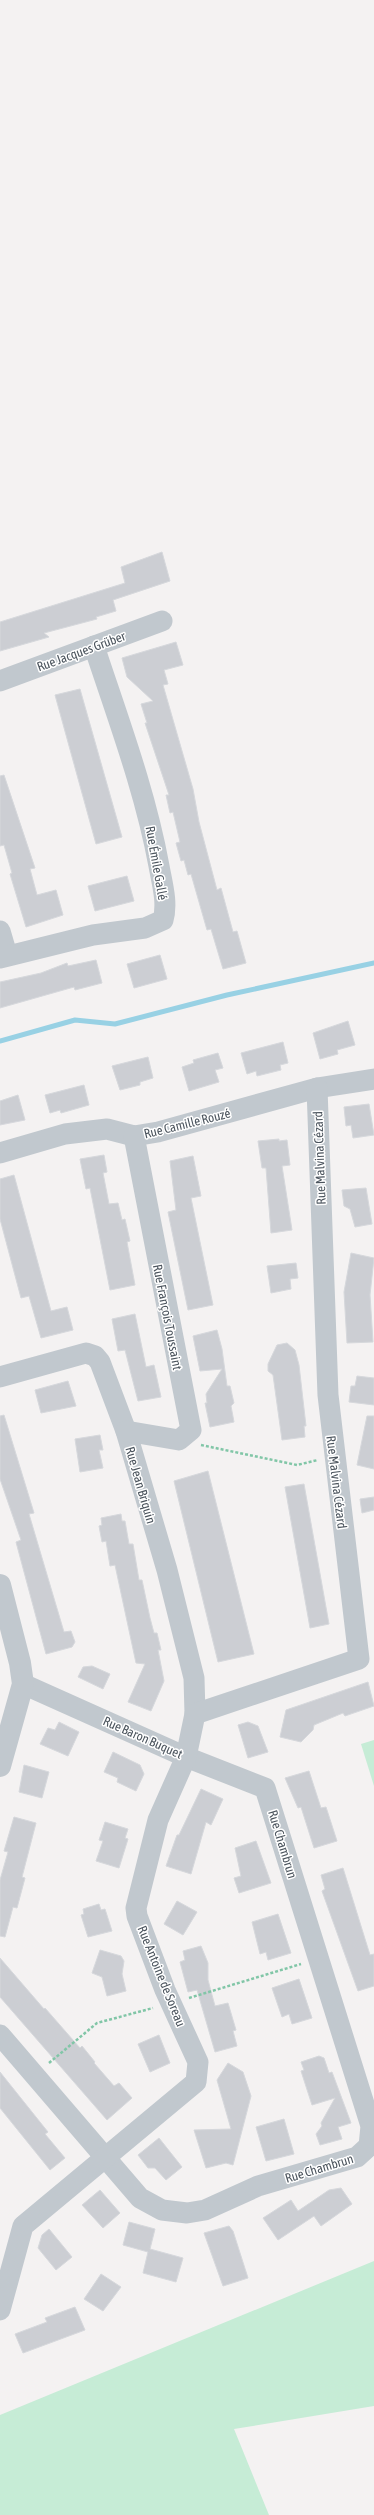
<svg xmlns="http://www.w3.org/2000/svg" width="374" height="2515" viewBox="0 0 374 2515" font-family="'Asap Condensed',sans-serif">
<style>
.green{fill:#c6ecd6}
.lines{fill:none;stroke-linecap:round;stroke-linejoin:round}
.stream{stroke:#98d1e4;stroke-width:5}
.building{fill:#ccced3;stroke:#d6d8dc}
.path{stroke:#81c6a7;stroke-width:2.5;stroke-dasharray:3 2;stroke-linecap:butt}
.minor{stroke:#c1c8ce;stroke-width:21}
.tertiary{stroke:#c1c8ce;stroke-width:22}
.labels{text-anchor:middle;stroke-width:3;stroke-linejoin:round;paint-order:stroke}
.street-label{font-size:13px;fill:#4b545d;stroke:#fff}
</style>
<rect width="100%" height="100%" fill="#f4f2f2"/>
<g class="green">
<polygon points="374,1740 374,1786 361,1744"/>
<polygon points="374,2261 374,2406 234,2429 269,2515 0,2515 0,2415"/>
</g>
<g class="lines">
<polyline class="stream" points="0,1041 75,1020 115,1024 227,995 374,963"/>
</g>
<g class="building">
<polygon points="162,552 170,581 113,600 116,611 96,617 97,619 44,633 49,637 0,651 0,622 125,583 121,567"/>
<polygon points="176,642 183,665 164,670 168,684 163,685 193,789 199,822 217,890 221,888 233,932 237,931 246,963 223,969 211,929 207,930 191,874 188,875 184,860 181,861 176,843 180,842 173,812 170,813 166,795 169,795 145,723 147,723 141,704 153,701 127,677 122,658"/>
<polygon points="80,689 122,837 96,844 55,695"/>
<polygon points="4,775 35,868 30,869 37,895 56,890 63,915 26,927 10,874 12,873 4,845 0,846 0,776"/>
<polygon points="127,876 134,901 95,911 88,886"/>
<polygon points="160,955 167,979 134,988 127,964"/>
<polygon points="96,960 102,983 75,990 74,987 0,1008 0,982 41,973 67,963 68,966"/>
<polygon points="348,1021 355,1045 337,1050 338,1054 320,1059 313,1033"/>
<polygon points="283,1042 288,1063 280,1065 281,1070 257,1076 256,1071 247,1074 241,1053"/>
<polygon points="218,1053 223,1068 215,1070 219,1082 189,1091 182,1067 194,1063 193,1060"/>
<polygon points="148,1057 153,1078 140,1082 140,1085 120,1090 112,1066"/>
<polygon points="84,1085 89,1105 61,1113 60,1110 50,1113 45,1095"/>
<polygon points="18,1095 25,1120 0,1125 0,1101"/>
<polygon points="369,1104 374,1135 353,1138 351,1125 346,1126 344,1107"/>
<polygon points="279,1139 279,1141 287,1140 290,1165 282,1166 292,1230 271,1233 266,1168 262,1168 258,1141"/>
<polygon points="104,1155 107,1172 103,1173 109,1204 118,1203 122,1220 125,1219 130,1241 127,1242 135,1285 110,1290 90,1188 86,1189 80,1159"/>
<polygon points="193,1156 201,1196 191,1198 213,1305 188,1310 168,1212 176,1210 170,1161"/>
<polygon points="14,1175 51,1311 67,1307 73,1330 41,1338 29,1296 21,1298 0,1219 0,1179"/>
<polygon points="366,1188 372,1224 355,1227 350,1209 344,1206 342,1190"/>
<polygon points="351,1253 374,1258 370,1295 373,1342 347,1343 344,1292"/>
<polygon points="296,1263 298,1278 290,1279 291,1289 271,1293 267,1266"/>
<polygon points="135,1314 146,1367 154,1365 161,1397 138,1401 125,1350 118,1351 112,1319"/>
<polygon points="217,1330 222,1349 227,1386 230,1386 234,1403 231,1406 234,1422 210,1427 205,1403 207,1403 206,1394 222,1369 200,1371 193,1336"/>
<polygon points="287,1343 295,1350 299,1365 306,1426 304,1426 305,1437 282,1440 273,1375 268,1371 268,1364 277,1345"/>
<polygon points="357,1376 374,1378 374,1405 349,1402 351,1386 355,1386"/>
<polygon points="68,1381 76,1406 41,1413 35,1390"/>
<polygon points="4,1415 34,1513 29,1514 64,1632 71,1631 75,1642 72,1647 46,1654 16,1542 21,1540 0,1479 0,1416"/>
<polygon points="367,1416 374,1416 374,1469 357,1465"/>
<polygon points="100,1435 103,1450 99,1450 103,1468 80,1472 75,1439"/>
<polygon points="208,1471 254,1654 218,1662 174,1481"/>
<polygon points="304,1484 329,1624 310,1628 285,1487"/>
<polygon points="374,1497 374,1510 362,1513 360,1499"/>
<polygon points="121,1514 122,1521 125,1521 129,1544 133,1544 139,1580 142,1580 150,1618 154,1633 157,1633 161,1650 158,1650 164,1681 151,1711 128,1702 145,1664 136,1663 115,1565 110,1566 106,1541 102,1542 99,1526 102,1525 101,1518"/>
<polygon points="92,1666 110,1674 103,1689 78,1677 83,1667"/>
<polygon points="368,1682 374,1706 345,1716 343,1713 314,1725 313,1730 301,1742 280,1737 286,1710"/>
<polygon points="59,1722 79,1732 68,1756 40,1744 48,1728 55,1730"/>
<polygon points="248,1722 258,1726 268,1752 248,1758 238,1725"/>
<polygon points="113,1752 140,1765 144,1774 136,1791 117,1782 118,1778 104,1772"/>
<polygon points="24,1765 49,1772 42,1798 19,1792"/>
<polygon points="309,1771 321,1808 326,1807 337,1841 314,1848 301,1807 298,1808 285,1778"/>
<polygon points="201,1789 223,1799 211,1825 206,1822 191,1874 166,1866 177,1835 179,1835"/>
<polygon points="14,1817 36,1823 22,1877 25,1878 17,1908 13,1907 5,1937 0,1936 0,1880 8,1852 4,1851"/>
<polygon points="105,1822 128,1829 125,1838 128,1839 119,1868 96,1861 103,1841 99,1840"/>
<polygon points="256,1841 271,1883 239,1893 234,1878 241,1876 235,1848"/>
<polygon points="343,1868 370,1955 374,1954 374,1986 358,1991 322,1891 325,1889 321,1875"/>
<polygon points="177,1901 197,1912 183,1935 164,1924"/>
<polygon points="99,1904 101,1910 105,1909 112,1931 88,1937 81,1915 84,1914 83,1909"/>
<polygon points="278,1914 291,1953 268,1960 266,1952 260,1954 252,1922"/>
<polygon points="201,1946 208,1963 208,1980 215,2006 228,2003 236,2030 233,2031 237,2046 215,2052 197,1990 188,1992 180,1962 185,1960 183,1951"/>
<polygon points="100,1950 121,1956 124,1961 122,1974 126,1991 107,1996 102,1977 92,1973"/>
<polygon points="0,1958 44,2009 45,2008 80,2048 82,2046 95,2062 94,2063 114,2086 119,2083 132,2098 107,2120 0,1997"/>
<polygon points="299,1979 312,2018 292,2024 289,2014 282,2017 272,1988"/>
<polygon points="159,2035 170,2063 150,2072 138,2044"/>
<polygon points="319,2056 324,2058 329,2073 332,2072 351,2123 338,2127 342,2139 320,2145 316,2134 322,2126 321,2123 335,2098 312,2105 301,2071 304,2070 301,2062"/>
<polygon points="228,2063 243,2072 251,2096 233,2165 226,2163 206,2168 194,2130 231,2129 217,2080"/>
<polygon points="0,2072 48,2132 45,2134 65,2158 50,2170 0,2108"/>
<polygon points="284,2119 294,2154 266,2161 256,2127"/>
<polygon points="159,2138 182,2167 166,2180 155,2168 148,2168 138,2155"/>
<polygon points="341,2188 352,2204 321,2226 314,2216 278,2240 263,2218 291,2200 298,2211 329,2190"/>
<polygon points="100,2190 120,2213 103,2228 82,2205"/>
<polygon points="129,2222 155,2229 150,2249 183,2258 176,2282 143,2273 148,2252 123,2245"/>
<polygon points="229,2226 233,2231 248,2278 223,2286 204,2233"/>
<polygon points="49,2229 72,2257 56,2270 38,2248 42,2235"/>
<polygon points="101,2274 121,2287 103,2311 84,2299"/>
<polygon points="75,2307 85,2330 23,2353 15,2334 47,2322 45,2318"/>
</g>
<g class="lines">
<g class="path">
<polyline points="201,1445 297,1465 318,1460"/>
<polyline points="189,1998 301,1964"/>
<polyline points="49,2063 97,2023 153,2008"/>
</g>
<g class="minor">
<polyline points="0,681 162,621"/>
<polyline points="0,931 7,955"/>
<path d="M0,958L93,935L145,928L163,920C168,903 162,883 159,866C145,790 118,719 94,646"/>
<polyline points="0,1153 65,1134 107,1129 134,1136 158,1132 317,1088 374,1079"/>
<polyline points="0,1377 86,1353 95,1356 100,1362 126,1431 167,1570 194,1678 195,1714"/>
<polyline points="126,1431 179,1440 191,1430 134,1136"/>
<polyline points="0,2035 140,2198 162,2210 187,2213 205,2210 258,2186 357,2157 369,2146 371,2126 265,1788 186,1757 23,1684"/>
<polyline points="0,2310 23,2226 196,2082 198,2062 165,1990 137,1916 136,1908 158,1820 186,1757 195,1714 359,1659 328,1395 317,1088"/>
</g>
<polyline class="tertiary" points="0,1585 20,1663 23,1684 0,1766"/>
</g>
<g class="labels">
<g class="street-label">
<text transform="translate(81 651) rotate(-20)" y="5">Rue Jacques Grüber</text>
<text transform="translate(157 863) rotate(80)" y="5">Rue Émile Gallé</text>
<text transform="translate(187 1123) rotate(-14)" y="5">Rue Camille Rouzé</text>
<text transform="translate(319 1158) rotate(-92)" y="5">Rue Malvina Cézard</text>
<text transform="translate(168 1317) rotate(79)" y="5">Rue François Toussaint</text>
<text transform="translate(337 1482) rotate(83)" y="5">Rue Malvina Cézard</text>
<text transform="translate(141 1485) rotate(74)" y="5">Rue Jean Briquin</text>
<text transform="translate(143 1737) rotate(24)" y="5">Rue Baron Buquet</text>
<text transform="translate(283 1844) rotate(73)" y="5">Rue Chambrun</text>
<text transform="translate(162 1976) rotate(68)" y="5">Rue Antoine de Soreau</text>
<text transform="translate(319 2168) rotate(-17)" y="5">Rue Chambrun</text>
</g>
</g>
</svg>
